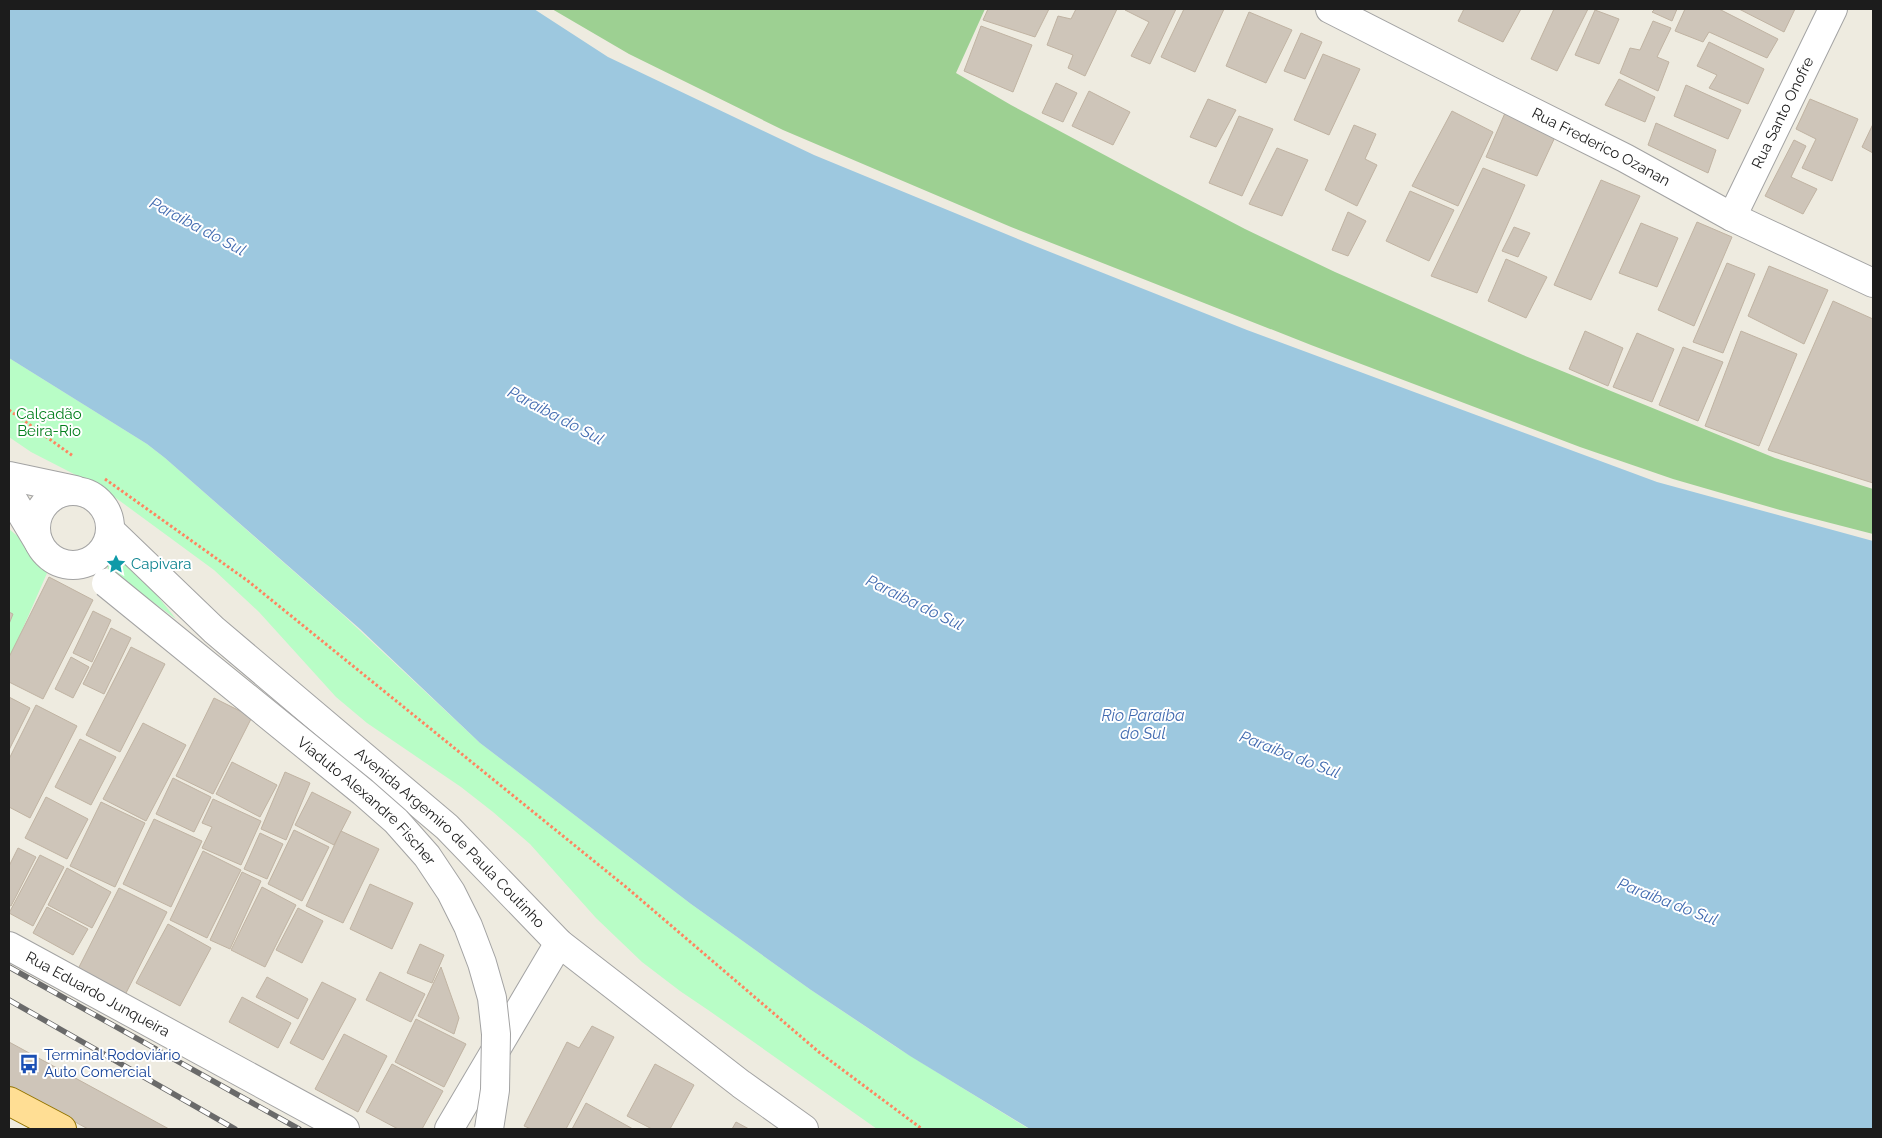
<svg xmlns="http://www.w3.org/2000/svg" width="1882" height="1138" viewBox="0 0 1882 1138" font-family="Raleway,sans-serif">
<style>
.forest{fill:#9dd092}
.park{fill:#b8fdc6}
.water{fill:#9dc8df}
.building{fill:#cec5b9;stroke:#c0b3a2}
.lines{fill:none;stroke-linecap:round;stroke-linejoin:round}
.minor-casing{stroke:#a3a3a3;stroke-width:30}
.major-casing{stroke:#937400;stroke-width:30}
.path{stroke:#ff8460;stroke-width:3;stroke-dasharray:2.5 2.5;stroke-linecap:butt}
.minor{stroke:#fff;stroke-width:28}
.major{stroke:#ffde94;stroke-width:28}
.rail-casing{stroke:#6a6a6a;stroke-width:5.5}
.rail{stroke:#fff;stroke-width:4;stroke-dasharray:11;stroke-linecap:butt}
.minor-bridge-casing{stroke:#a3a3a3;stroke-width:30;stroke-linecap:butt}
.minor-bridge{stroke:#fff;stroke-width:28}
.labels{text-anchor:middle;stroke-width:4;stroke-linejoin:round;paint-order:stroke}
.street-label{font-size:15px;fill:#1c1c1c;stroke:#fff}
.park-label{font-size:15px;fill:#047f1d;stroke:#fff}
.culture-label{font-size:15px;fill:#0d838f;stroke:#fff;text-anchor:start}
.transit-label{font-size:15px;fill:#164399;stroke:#fff;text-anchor:start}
.water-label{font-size:16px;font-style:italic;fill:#436cb1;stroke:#fff}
</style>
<rect width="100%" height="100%" fill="#eeebe0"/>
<polygon class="forest" points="552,9 985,9 956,73 1011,105 1157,183 1245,229 1335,272 1523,355 1775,458 1873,489 1873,534 1780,510 1673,479 1580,447 1311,345 1011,227 783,130 629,54"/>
<g class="park">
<polygon points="9,358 147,444 165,458 341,613 480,743 691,904 811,990 896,1047 1029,1129 877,1129 711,1012 680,991 642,962 596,918 530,844 493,812 461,787 367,723 336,697 259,612 214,570 105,490 31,452 9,437"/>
<polygon points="9,529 51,564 9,660"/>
<path d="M117,551L123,553L176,619L108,569C105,560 108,554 117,551Z"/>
</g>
<polygon class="water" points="9,9 534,9 608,57 814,155 1035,246 1247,330 1657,482 1873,541 1873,1129 1030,1129 910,1056 811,990 691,904 480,743 360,629 165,458 147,444 9,358"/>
<g class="building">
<polygon points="988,9 1049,9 1035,37 983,20"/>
<polygon points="1076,9 1117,9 1085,76 1068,68 1073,55 1047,45 1058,16 1071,19"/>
<polygon points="1126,9 1176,9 1150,64 1131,56 1149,22 1125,10"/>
<polygon points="1184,9 1224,9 1195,72 1161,57"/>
<polygon points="1464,9 1521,9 1503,42 1458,21"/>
<polygon points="1554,9 1588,9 1557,71 1531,59"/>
<polygon points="1655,9 1677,9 1672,21 1652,12"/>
<polygon points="1685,9 1719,9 1778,39 1767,58 1709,32 1703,42 1675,31"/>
<polygon points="1739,9 1795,9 1784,32"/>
<polygon points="1595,10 1619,19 1599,64 1575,55"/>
<polygon points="1249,12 1292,30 1266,83 1226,66"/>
<polygon points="1653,21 1671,28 1657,57 1669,62 1658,91 1620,73 1630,48 1640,50"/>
<polygon points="981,26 1032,45 1013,92 964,71"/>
<polygon points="1301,33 1322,42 1305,79 1284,71"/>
<polygon points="1709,42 1764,69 1748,104 1709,88 1717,75 1697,66"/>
<polygon points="1323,54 1360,69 1329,135 1294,120"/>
<polygon points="1619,79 1655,97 1645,122 1605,105"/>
<polygon points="1056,83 1077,93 1063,122 1042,113"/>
<polygon points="1686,85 1741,110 1728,139 1674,116"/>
<polygon points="1089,91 1130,112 1113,145 1072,126"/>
<polygon points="1208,99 1236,110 1216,147 1190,137"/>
<polygon points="1810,99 1858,119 1832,181 1802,168 1816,139 1796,129"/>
<polygon points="1452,111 1493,132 1458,206 1412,186"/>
<polygon points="1505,113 1555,137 1537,176 1486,157"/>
<polygon points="1239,116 1273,129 1242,196 1209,183"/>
<polygon points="1656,123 1716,150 1708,173 1648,145"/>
<polygon points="1873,124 1873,153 1862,147"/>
<polygon points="1354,125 1376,134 1365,159 1377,165 1357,206 1325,190"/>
<polygon points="1794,140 1806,146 1791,177 1817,189 1803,214 1765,196"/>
<polygon points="1277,148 1308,160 1282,216 1249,204"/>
<polygon points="1483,168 1525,185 1477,293 1431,276"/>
<polygon points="1601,180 1640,196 1591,300 1554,285"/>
<polygon points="1410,191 1454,210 1429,261 1386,241"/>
<polygon points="1348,212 1366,221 1348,256 1332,250"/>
<polygon points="1697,222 1732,237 1694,326 1658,310"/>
<polygon points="1641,223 1678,238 1657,287 1619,273"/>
<polygon points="1514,227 1530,233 1518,257 1502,251"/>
<polygon points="1506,259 1547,277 1526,318 1488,301"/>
<polygon points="1727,263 1755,274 1723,353 1693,342"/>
<polygon points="1769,266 1828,290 1804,344 1748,316"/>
<polygon points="1833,301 1873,319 1873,483 1768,450"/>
<polygon points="1585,331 1623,348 1608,386 1569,369"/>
<polygon points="1741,331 1797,354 1759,446 1705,426"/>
<polygon points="1637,333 1674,349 1652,402 1613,387"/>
<polygon points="1683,347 1723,362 1698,421 1659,405"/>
<polygon points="49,577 93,600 43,699 9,682 9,657"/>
<polygon points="93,611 111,620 92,662 73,653"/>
<polygon points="9,612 13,614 9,624"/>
<polygon points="111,628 131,638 104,694 83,684"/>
<polygon points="131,647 165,664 120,752 86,735"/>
<polygon points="71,657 89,667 73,698 55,689"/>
<polygon points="9,697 30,708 9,750"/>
<polygon points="214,698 252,717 213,794 176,776"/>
<polygon points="36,705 77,726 30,818 9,807 9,759"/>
<polygon points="143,723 186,745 146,821 103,799"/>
<polygon points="80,739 116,757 91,805 55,787"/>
<polygon points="232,762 277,785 260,817 216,794"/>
<polygon points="285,772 310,783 286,840 261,829"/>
<polygon points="173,778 211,797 194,832 156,814"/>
<polygon points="312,792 351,812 334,845 295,825"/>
<polygon points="46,797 88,819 67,859 25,838"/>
<polygon points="213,799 261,821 241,865 202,848 212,827 202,823"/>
<polygon points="101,802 145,823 115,887 70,866"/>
<polygon points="154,819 202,841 171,907 123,884"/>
<polygon points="294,830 329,847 302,901 268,884"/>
<polygon points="341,831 379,849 343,923 306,906"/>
<polygon points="260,833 283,844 267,879 244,869"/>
<polygon points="18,848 36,857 11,906 9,905 9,866"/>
<polygon points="203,851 241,870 207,938 170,920"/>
<polygon points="40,855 64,867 33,926 9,913"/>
<polygon points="67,868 111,892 92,928 48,905"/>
<polygon points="242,872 261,881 230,949 210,940"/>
<polygon points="370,884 413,903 392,949 350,929"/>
<polygon points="262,887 296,905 265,967 231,950"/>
<polygon points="119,888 167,912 123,999 75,975"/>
<polygon points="47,907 88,929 73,955 33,933"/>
<polygon points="298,908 323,921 302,963 276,950"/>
<polygon points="168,924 211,948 180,1006 136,983"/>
<polygon points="420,944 444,955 432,983 407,973"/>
<polygon points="441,967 459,1018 454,1034 418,1016"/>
<polygon points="380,972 425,994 411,1022 366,1000"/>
<polygon points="267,977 308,999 298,1019 256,997"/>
<polygon points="322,982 356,999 323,1060 290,1043"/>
<polygon points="242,997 291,1023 278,1048 229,1022"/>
<polygon points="416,1019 466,1044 444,1087 395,1062"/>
<polygon points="592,1026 614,1037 566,1129 531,1129 524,1126 567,1042 579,1048"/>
<polygon points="344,1034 387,1056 358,1112 315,1089"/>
<polygon points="9,1042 169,1129 88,1129 9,1086"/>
<polygon points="392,1064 443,1091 422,1129 398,1129 366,1112"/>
<polygon points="655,1064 694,1085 670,1129 652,1129 627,1116"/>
<polygon points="586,1103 633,1129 572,1129"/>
<polygon points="736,1122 749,1129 732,1129"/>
</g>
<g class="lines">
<defs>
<g id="minor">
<path id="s1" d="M1330,9L1489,90L1625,158L1732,217L1873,283"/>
<path id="s2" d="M1732,217L1833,9"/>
<polyline points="9,476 75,490"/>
<circle cx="73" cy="528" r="37"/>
<polyline points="9,493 39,543"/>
<path id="s3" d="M110,530L214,630L447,827L559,943L741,1084L804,1129"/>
<path id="s4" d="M9,946L345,1129"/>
<polyline points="449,1129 559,943"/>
</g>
<polyline id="major" points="9,1101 62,1129"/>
</defs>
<use href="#minor" class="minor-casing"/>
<use href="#major" class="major-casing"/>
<g class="path">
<polyline points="9,410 73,456"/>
<polyline points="105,479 248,581 626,887 820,1053 922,1129"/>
</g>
<use href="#minor" class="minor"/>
<use href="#major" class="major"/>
<defs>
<g id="rail">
<polyline points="9,967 299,1129"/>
<polyline points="9,1000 235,1129"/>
</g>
</defs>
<use href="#rail" class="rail-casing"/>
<use href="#rail" class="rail"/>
<defs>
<g id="minor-bridge">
<path id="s5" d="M106,583L363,792L396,821L427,856L451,892L468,926L482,963L492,998L496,1034L495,1090L489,1129"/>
</g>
</defs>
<use href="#minor-bridge" class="minor-bridge-casing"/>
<use href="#minor-bridge" class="minor-bridge"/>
</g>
<defs>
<symbol id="sight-bare" viewBox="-9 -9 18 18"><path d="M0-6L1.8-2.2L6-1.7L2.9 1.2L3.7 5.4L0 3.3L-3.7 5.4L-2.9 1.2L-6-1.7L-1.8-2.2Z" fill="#0f9aa8" stroke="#fff" stroke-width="2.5" paint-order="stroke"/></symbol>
<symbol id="bus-bare" viewBox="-9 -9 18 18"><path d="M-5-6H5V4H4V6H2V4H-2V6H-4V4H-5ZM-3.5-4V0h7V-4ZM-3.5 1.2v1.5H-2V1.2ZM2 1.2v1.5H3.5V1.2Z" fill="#1a4fb4" stroke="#fff" stroke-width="2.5" paint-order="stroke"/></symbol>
</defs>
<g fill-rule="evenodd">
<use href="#sight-bare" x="102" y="550" width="28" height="28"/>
<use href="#bus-bare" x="15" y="1050" width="28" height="28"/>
</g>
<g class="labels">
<g class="street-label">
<text dy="5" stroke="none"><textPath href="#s2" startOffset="116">Rua Santo Onofre</textPath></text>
<text dy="5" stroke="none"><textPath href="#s1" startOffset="304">Rua Frederico Ozanan</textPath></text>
<text dy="5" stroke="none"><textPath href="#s5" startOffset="340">Viaduto Alexandre Fischer</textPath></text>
<text dy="5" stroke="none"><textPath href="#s3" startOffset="459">Avenida Argemiro de Paula Coutinho</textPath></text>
<text dy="5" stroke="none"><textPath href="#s4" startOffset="101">Rua Eduardo Junqueira</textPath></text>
</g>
<g class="park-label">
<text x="49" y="419">Calçadão<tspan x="49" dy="17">Beira-Rio</tspan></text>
</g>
<g class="culture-label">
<text x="131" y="569">Capivara</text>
</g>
<g class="transit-label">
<text x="44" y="1060">Terminal Rodoviário<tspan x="44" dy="17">Auto Comercial</tspan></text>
</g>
<g class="water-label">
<text transform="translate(198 226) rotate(28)" y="6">Paraiba do Sul</text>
<text transform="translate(556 415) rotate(28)" y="6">Paraiba do Sul</text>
<text transform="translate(915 602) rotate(26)" y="6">Paraiba do Sul</text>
<text x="1143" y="721">Rio Paraíba<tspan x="1143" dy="18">do Sul</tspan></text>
<text transform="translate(1290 754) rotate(21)" y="6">Paraiba do Sul</text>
<text transform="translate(1668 901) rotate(21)" y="6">Paraiba do Sul</text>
</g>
</g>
<rect width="1882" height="1138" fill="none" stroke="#1c1c1c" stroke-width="20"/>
</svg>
